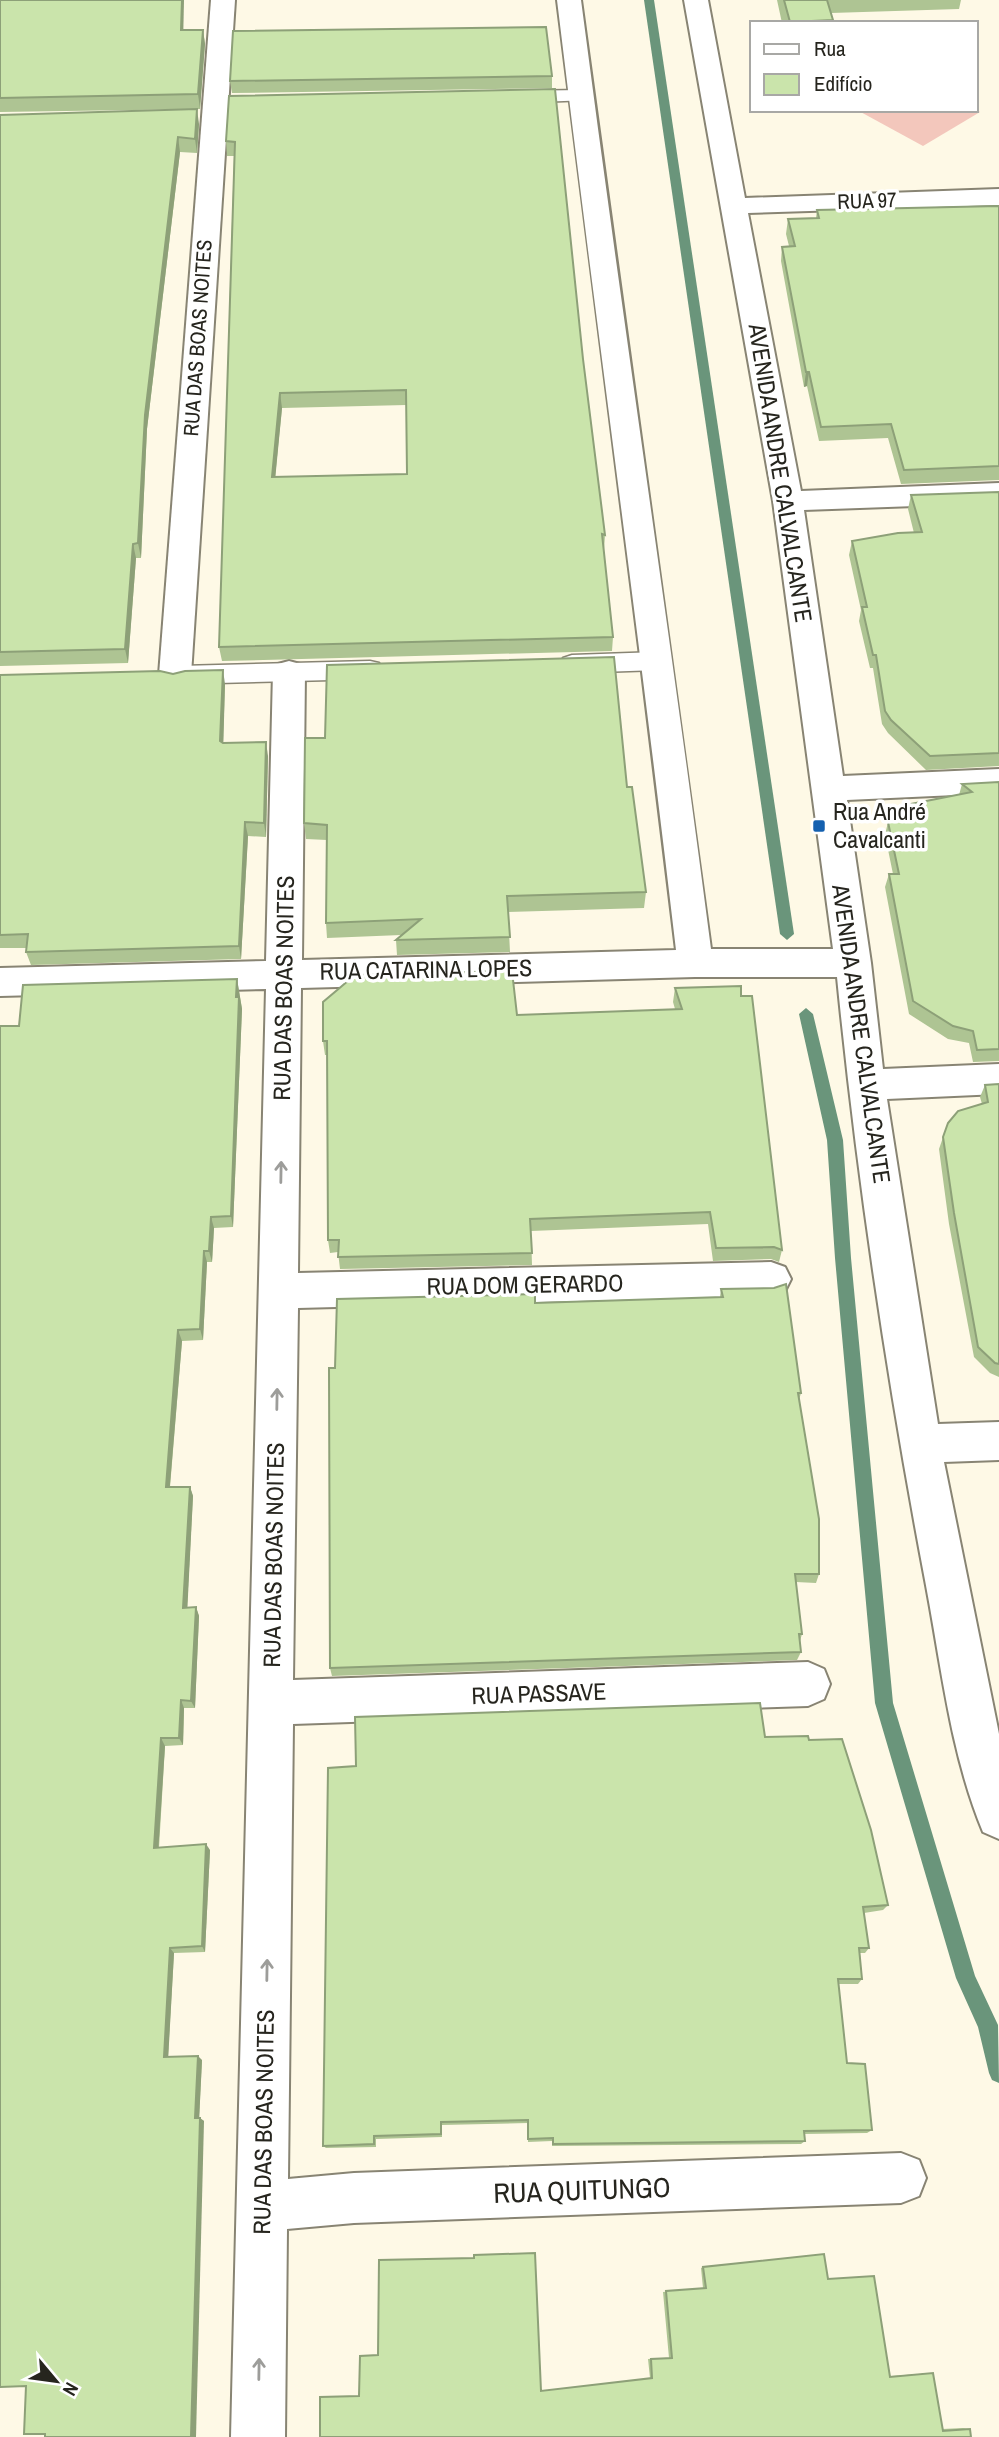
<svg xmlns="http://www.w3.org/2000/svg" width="999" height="2437" viewBox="0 0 999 2437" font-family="'Archivo Narrow',sans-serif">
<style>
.green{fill:#f3c7bc}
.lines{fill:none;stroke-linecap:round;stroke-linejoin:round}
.stream{fill:#6a957b;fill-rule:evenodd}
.lane-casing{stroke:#888473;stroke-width:3}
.street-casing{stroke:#888473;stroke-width:4}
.lane{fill:#fff;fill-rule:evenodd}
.street{fill:#fff;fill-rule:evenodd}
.wall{fill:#aec493;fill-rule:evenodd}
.shaded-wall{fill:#8da078}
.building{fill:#cae4ab;stroke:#8da078;stroke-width:2;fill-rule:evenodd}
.oneway{stroke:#9d9d9a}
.poi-dot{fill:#1460af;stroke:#fff;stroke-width:2.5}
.labels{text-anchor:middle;stroke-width:7;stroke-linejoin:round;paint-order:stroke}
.far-street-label{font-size:21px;fill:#26251e;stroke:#fff}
.street-label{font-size:24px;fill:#26251e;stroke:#fff}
.poi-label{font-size:24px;fill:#26251e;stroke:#fff;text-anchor:start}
.near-street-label{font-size:28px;fill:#26251e;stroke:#fff}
</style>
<rect width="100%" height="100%" fill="#fef9e6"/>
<polygon class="green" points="976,109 980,112 923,146 857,110"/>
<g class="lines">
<g class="stream">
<polygon points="644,0 654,0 794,934 787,940 780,934"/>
<polygon points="806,1008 813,1014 843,1140 851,1258 893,1703 975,1976 998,2025 999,2083 992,2080 989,2073 978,2027 956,1978 875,1703 835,1258 827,1140 799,1014"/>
</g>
<defs>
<g id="lane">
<polygon points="582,90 589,92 592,96 589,100 514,103 507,101 504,97 507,93 514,91"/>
<polygon points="658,652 667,655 671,661 667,667 658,670 572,673 563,670 559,664 563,658 572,655"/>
<polygon points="370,661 379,663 383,670 379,677 370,679 180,684 171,682 167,675 171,668 180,666"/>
</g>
<g id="street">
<polygon points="211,0 235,0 191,675 186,683 175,686 164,683 159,675"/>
<path d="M557,0H581C622,317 670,632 711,949H833L773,501L684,0H708L745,198L999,189V205L748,213L801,491L999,483V503L804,510L843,776L999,769V793L847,800L871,963L883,1069L999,1064V1094L887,1099L938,1424L999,1422V1460L944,1462L999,1734V1839L983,1832C950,1753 941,1663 925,1580C887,1380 857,1179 837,977H695L301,988L298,1273L771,1262L785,1267L791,1279L785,1291L771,1296L298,1308L293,1680L808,1662L824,1669L830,1684L824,1699L808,1706L293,1724L288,2179L354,2173L901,2153L919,2160L926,2178L919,2196L901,2203L354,2223L287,2229L285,2437H231L266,989L0,996V968L266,961L273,672L278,664L289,661L300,664L305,672L302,960L676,950C639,633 595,317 557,0Z"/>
</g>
</defs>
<use href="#lane" class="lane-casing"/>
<use href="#street" class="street-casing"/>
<use href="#lane" class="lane"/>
<use href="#street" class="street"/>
</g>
<g class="wall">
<polygon points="0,0 184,30 203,30 205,44 200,109 0,112"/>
<polygon points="777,0 961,0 959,9 831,13 832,23 782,23"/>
<polygon points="552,76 552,88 232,93 230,81"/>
<path d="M229,96L583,359L605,535L604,550L613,637L612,651L222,661L219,647L234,156H227L226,141ZM406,405L407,474L275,477L282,408Z"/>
<polygon points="0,115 199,124 197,153 180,152 147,429 141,558 136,558 128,663 0,666"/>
<polygon points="999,206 999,480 901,484 888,438 819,441 807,386 804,387 781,261 782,247 789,246 786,234 788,219 816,218 817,210"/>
<polygon points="999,492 999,766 926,770 888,733 882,724 873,668 870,668 859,621 861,610 849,555 852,541 914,533 908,509 911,495"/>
<polygon points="173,674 225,684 223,743 268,756 266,837 248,836 241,959 31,965 26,952 27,948 0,948 0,675"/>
<polygon points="999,782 999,1061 973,1062 969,1043 948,1039 909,1014 885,887 889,874 893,874 885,835 888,822 959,795 962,784"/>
<polygon points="627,787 646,892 644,908 508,912 510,952 397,955 396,940 401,935 327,938 326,923 327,840 306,839 304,823"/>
<polygon points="237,979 242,1009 233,1227 214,1228 212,1262 207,1262 203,1340 182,1341 170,1487 190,1487 193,1496 187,1607 196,1607 199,1616 195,1708 184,1708 183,1745 165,1746 159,1848 210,1850 205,1952 174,1953 168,2057 202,2060 199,2118 204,2121 45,2434 26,2386 19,1026"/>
<polygon points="675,988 741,996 782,1250 779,1262 771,1259 713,1261 708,1224 531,1231 532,1265 340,1269 338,1252 330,1253 328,1240 327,1055 325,1055 323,1041 517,1015 675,1009 673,1002"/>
<polygon points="999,1084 999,1377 990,1373 974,1357 949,1224 939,1149 948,1123 982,1104 980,1097 985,1085"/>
<polygon points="721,1289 801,1393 799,1400 819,1574 816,1583 796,1582 802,1634 800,1641 801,1652 797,1660 332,1676 330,1668 335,1368 535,1303 720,1297"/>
<polygon points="765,1737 809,1740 888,1905 883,1910 864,1913 869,1948 865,1953 860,1953 862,1979 858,1984 838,1984 847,2063 872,2130 867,2133 804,2134 805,2141 801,2144 552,2146 552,2141 528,2142 528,2123 442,2125 442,2137 376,2139 376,2147 326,2148 323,2146"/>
<polygon points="703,2267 828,2279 890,2376 933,2373 942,2429 963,2428 970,2429 971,2437 359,2396 541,2391 650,2378 648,2359 669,2358 663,2292 703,2288 701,2268"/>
</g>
<g class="shaded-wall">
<polygon points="182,0 184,0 183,45 181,30"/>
<polygon points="203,30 205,44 200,109 198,94"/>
<polygon points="197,109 199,124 197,153 195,139"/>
<polygon points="178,137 180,152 147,429 141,558 138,543 145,415"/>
<polygon points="806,372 809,372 807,386 804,387"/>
<polygon points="280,393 282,408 274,491 272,477"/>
<polygon points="133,544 136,558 128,663 125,649"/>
<polygon points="223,670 225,684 223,755 220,741"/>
<polygon points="266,742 268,756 266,837 264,823"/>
<polygon points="245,822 248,836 241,959 239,946"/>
<polygon points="237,979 242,1009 233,1227 231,1216"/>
<polygon points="211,1217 214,1228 212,1262 209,1251"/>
<polygon points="204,1251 207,1262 203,1340 200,1329"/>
<polygon points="178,1330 182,1341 169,1496 166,1487"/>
<polygon points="190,1487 193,1496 187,1616 183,1608"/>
<polygon points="196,1607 199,1616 195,1708 191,1701"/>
<polygon points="181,1700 184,1708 183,1745 179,1738"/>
<polygon points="161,1738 165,1746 158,1854 154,1848"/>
<polygon points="206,1844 210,1850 205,1952 202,1946"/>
<polygon points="170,1948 174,1953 168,2061 164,2057"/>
<polygon points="198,2056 202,2060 199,2122 195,2118"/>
<polygon points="200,2118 204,2121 196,2437 191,2437"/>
</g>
<g class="building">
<polygon points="0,0 182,0 181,30 203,30 198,94 0,98"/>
<polygon points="784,0 827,0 833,20 790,22"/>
<polygon points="546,27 552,76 230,81 233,31"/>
<path d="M555,89L583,359L605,535L602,534L613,637L219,647L235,142L226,141L229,96ZM406,390L407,474L272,477L280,393Z"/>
<polygon points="197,109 195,139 178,137 145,415 138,543 133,544 125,649 0,652 0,115"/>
<polygon points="999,206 999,466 904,470 891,424 821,427 809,372 806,372 782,247 795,246 788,219 819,218 817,210"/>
<polygon points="999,492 999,753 930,756 891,720 885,711 876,655 873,655 862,607 867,607 852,541 898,533 922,532 911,495"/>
<polygon points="614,657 627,787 632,787 646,892 507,896 510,937 396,940 421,919 326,923 327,825 304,823 305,738 325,738 327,665"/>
<polygon points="223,670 220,741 223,743 266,742 264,823 245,822 239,946 26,952 28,934 0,935 0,675 160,671 173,674 185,671"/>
<polygon points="999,782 999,1049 977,1050 973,1031 953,1026 913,1001 889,874 899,874 888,822 906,805 972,792 962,784"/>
<polygon points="512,971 517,1015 682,1009 675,988 741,986 741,996 752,996 782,1250 774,1247 716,1248 710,1212 530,1219 532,1253 338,1257 339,1240 328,1240 327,1041 323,1041 323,1002 355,975"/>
<polygon points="237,979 236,997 239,997 231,1216 211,1217 209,1251 204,1251 200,1329 178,1330 166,1487 190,1487 183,1608 196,1607 191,1701 181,1700 179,1738 161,1738 154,1848 206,1844 202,1946 170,1948 164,2057 198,2056 195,2118 200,2118 191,2437 45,2437 45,2434 24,2434 26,2386 0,2387 0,1026 19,1026 23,985"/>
<polygon points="999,1084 999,1364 995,1363 978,1347 954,1213 943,1137 948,1123 958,1111 988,1102 985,1085"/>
<polygon points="786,1284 801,1393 798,1393 819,1519 819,1574 795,1574 802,1634 799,1634 801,1652 330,1668 329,1368 335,1368 337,1299 535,1294 535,1303 723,1297 721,1289 774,1288"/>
<polygon points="760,1703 765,1737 808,1736 809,1740 842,1739 871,1830 888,1905 863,1907 869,1948 859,1948 862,1979 838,1979 847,2063 865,2064 872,2130 804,2131 805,2141 553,2144 553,2138 528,2139 528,2120 441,2122 441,2134 374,2136 374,2144 323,2146 328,1768 356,1766 355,1717"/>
<polygon points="535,2253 541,2391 652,2378 651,2359 672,2358 666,2291 706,2288 703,2267 824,2254 828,2279 874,2276 890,2377 933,2373 943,2431 970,2429 971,2437 320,2437 320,2397 359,2396 360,2356 378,2355 379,2260 474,2258 474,2255"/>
</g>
<defs><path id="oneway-shaft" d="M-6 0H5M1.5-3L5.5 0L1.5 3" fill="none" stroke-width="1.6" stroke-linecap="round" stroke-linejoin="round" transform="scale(1.75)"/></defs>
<g class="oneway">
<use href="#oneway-shaft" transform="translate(281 1172) rotate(-89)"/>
<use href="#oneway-shaft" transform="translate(277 1399) rotate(-89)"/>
<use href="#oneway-shaft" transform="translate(267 1970) rotate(-89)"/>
<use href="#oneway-shaft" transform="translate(259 2369) rotate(-89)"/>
</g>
<rect class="poi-dot" x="812" y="819" width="14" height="14" rx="3.5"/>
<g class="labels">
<g class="far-street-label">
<text transform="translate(867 201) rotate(-2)" y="7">RUA 97</text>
<text transform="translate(198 338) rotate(-86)" y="7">RUA DAS BOAS NOITES</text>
</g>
<g class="street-label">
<text transform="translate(780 473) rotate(81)" y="8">AVENIDA ANDRE CALVALCANTE</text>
<text transform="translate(426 970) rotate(-1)" y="8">RUA CATARINA LOPES</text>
<text transform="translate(284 988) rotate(-89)" y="8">RUA DAS BOAS NOITES</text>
<text transform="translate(861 1034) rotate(82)" y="8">AVENIDA ANDRE CALVALCANTE</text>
<text transform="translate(525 1285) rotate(-1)" y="8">RUA DOM GERARDO</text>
<text transform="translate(274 1555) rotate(-89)" y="8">RUA DAS BOAS NOITES</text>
<text transform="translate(539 1694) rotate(-2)" y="8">RUA PASSAVE</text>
<text transform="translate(264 2122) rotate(-89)" y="8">RUA DAS BOAS NOITES</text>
</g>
<g class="poi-label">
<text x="833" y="820">Rua André<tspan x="833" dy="28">Cavalcanti</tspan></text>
</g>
<g class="near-street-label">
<text transform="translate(582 2190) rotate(-2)" y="10">RUA QUITUNGO</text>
</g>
</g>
<rect x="750" y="21" width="228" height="91" fill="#ffffff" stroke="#a8a8a5" stroke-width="2"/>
<rect x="764" y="44" width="35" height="10" fill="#ffffff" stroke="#a8a8a5" stroke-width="2"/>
<text x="814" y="56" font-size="21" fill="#26251e">Rua</text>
<rect x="764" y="74" width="35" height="21" fill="#cae4ab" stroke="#a8a8a5" stroke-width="2"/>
<text x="814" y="91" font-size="21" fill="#26251e">Edifício</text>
<g transform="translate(56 2381) rotate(119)" stroke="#ffffff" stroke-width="5" paint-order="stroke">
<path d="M0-5L12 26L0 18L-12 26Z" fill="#26251e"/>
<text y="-10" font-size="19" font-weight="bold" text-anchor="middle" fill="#26251e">N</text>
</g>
</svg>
